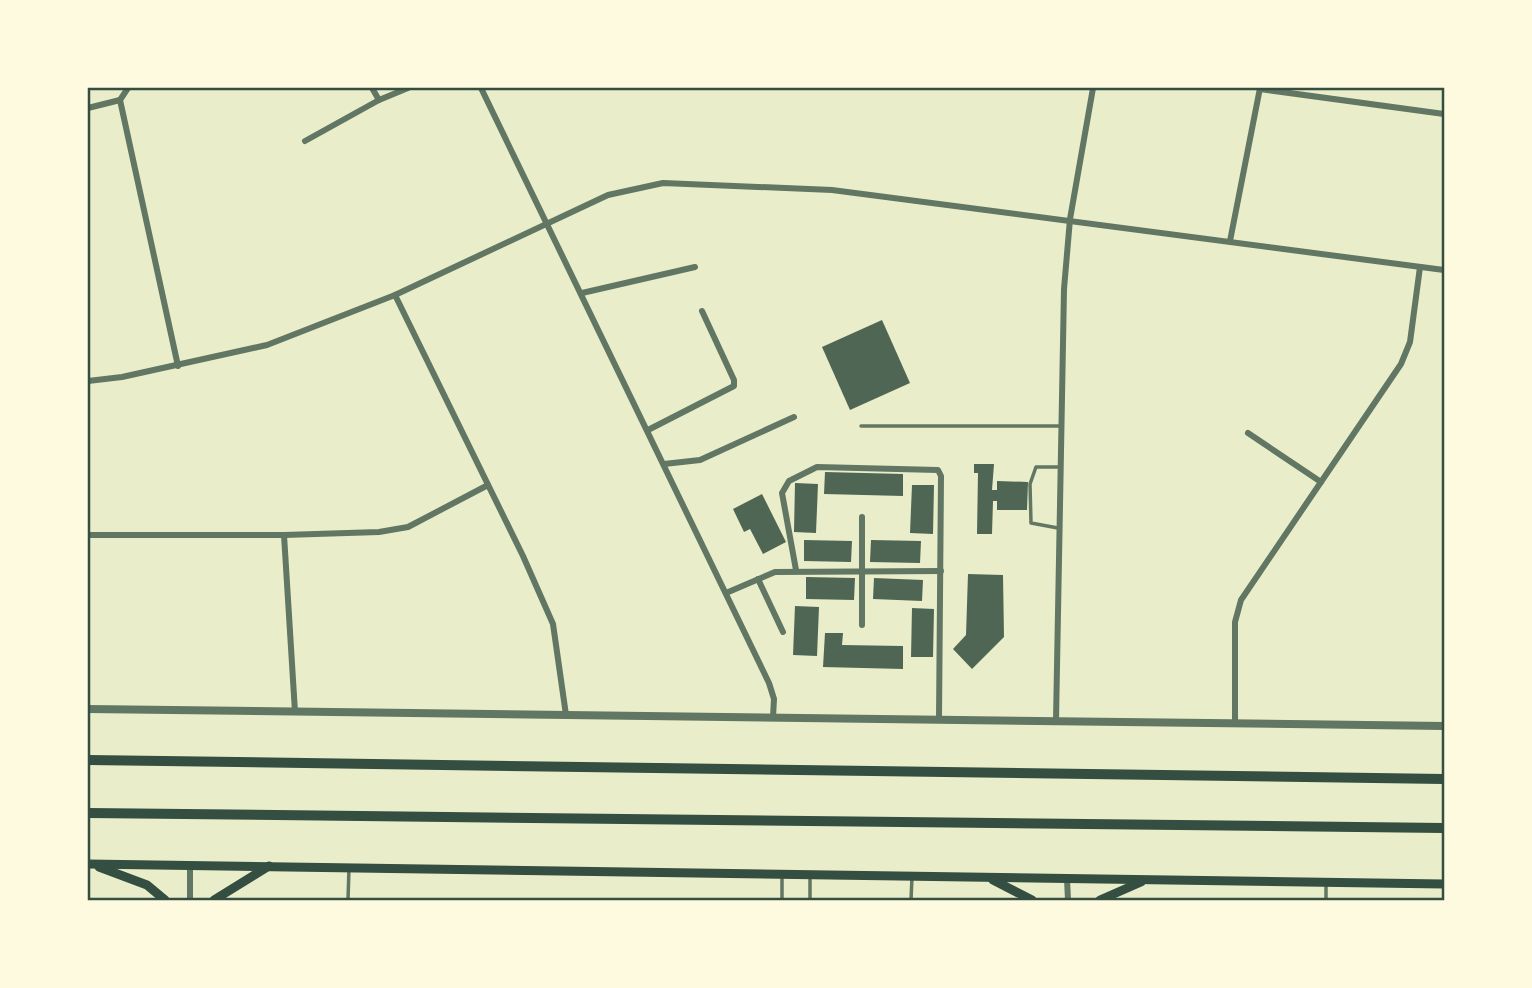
<svg xmlns="http://www.w3.org/2000/svg" width="1532" height="988" viewBox="0 0 1532 988" font-family="'DejaVu Sans',sans-serif">
<style>
.building{fill:#4f6655}
.lines{fill:none;stroke-linecap:round;stroke-linejoin:round}
.service{stroke:#617663;stroke-width:3.5}
.minor{stroke:#617663;stroke-width:6}
.tertiary{stroke:#617663;stroke-width:8}
.secondary{stroke:#344e41;stroke-width:9}
.motorway{stroke:#344e41;stroke-width:10}
.neatline{fill:none;stroke:#344e41;stroke-width:2.5}
</style>
<rect width="100%" height="100%" fill="#e9edc9"/>
<g class="building">
<polygon points="882,320 910,383 850,410 822,347"/>
<polygon points="974,464 994,464 992,490 997,490 997,481 1028,482 1027,510 997,510 997,501 993,501 992,534 977,534 978,473 974,473"/>
<polygon points="825,472 903,474 903,496 824,494"/>
<polygon points="795,483 818,484 816,533 794,532"/>
<polygon points="912,485 934,485 933,534 910,533"/>
<polygon points="762,494 786,542 763,554 750,529 744,532 733,509"/>
<polygon points="804,540 852,541 851,562 804,561"/>
<polygon points="871,540 921,541 920,563 870,562"/>
<polygon points="968,574 1003,575 1004,637 972,669 953,649 966,635"/>
<polygon points="806,577 855,578 854,600 806,599"/>
<polygon points="874,578 923,580 922,601 873,599"/>
<polygon points="795,606 819,607 817,656 793,655"/>
<polygon points="912,608 934,609 933,657 911,657"/>
<polygon points="825,633 843,633 842,645 903,646 903,669 823,667"/>
</g>
<g class="lines">
<g class="service">
<polyline points="861,426 1060,426"/>
<polyline points="1058,528 1031,523 1030,484 1036,467 1059,467"/>
<polyline points="782,875 782,900"/>
<polyline points="810,877 810,900"/>
<polyline points="348,900 349,868"/>
<polyline points="911,900 912,877"/>
<polyline points="1326,900 1326,884"/>
</g>
<g class="minor">
<polyline points="128,88 120,100 178,366"/>
<polyline points="372,88 379,100"/>
<polyline points="481,88 769,683 774,699 773,717"/>
<polyline points="1260,89 1444,114"/>
<polyline points="88,108 120,100"/>
<polyline points="305,141 379,100 408,88"/>
<polyline points="1230,241 1260,88"/>
<polyline points="582,293 695,267"/>
<polyline points="395,295 523,556 553,624 566,715"/>
<polyline points="88,381 122,377 267,345 395,295 608,195 663,183 832,190 1444,270"/>
<polyline points="648,430 734,386 734,380 702,311"/>
<polyline points="1248,433 1321,482"/>
<polyline points="664,464 700,460 794,417"/>
<polyline points="88,535 284,535 379,532 408,527 488,485"/>
<polyline points="284,535 295,712"/>
<polyline points="796,570 782,493 789,481 817,467 938,470 941,476 939,719"/>
<polyline points="758,579 783,632"/>
<polyline points="726,593 775,572 941,571"/>
<polyline points="862,625 862,517"/>
<polyline points="1056,721 1064,289 1070,219 1093,88"/>
<polyline points="1235,723 1235,622 1241,600 1401,364 1410,342 1420,267"/>
<polyline points="1067,879 1068,900"/>
<polyline points="190,900 190,865"/>
</g>
<polyline class="tertiary" points="88,709 1444,726"/>
<g class="secondary">
<polyline points="88,864 1444,884"/>
<polyline points="99,867 147,885 165,900"/>
<polyline points="993,880 1032,900"/>
<polyline points="214,900 269,866"/>
<polyline points="1100,900 1141,882"/>
</g>
<g class="motorway">
<polyline points="88,760 1444,779"/>
<polyline points="88,813 1444,828"/>
</g>
</g>
<rect width="1532" height="988" fill="none" stroke="#fefae0" stroke-width="178"/>
<rect x="89" y="89" width="1354" height="810" class="neatline"/>
</svg>
